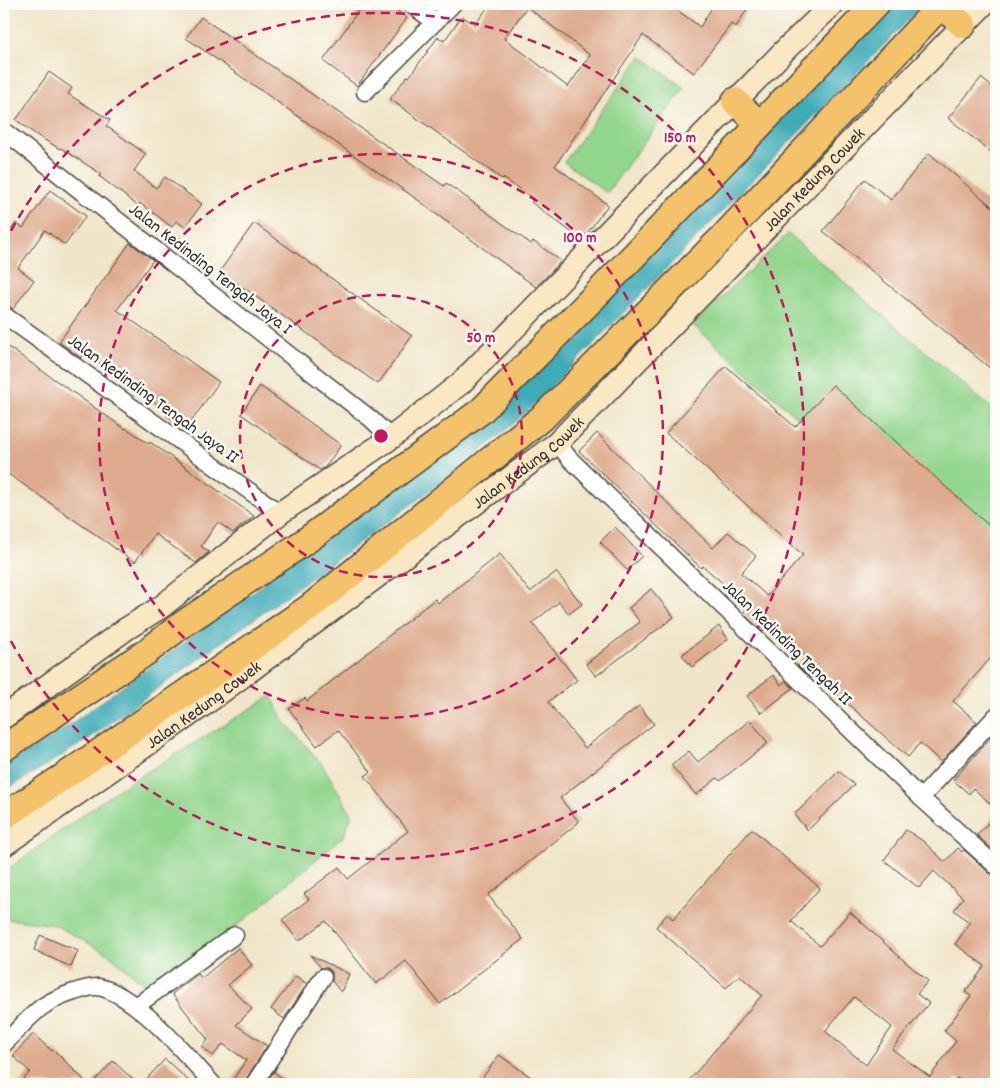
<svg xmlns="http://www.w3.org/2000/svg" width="1000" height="1088" viewBox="0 0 1000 1088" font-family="Dekko,sans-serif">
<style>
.green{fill:#92d58d;stroke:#5e805c}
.water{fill:#3cacb7;stroke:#346c71}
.building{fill:#ddaa8d;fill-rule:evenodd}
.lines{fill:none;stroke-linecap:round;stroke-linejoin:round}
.minor-casing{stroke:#494743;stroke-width:19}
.secondary-casing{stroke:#494743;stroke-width:25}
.trunk-casing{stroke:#494743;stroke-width:29}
.minor{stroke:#fff;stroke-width:16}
.secondary{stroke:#fae7c3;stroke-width:22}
.trunk{stroke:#f3c26a;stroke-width:26}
.ring{fill:none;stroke:#c2185b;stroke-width:2.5;stroke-dasharray:9 6}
.labels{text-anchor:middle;stroke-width:5;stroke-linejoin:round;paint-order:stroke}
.street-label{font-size:18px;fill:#2b2b2b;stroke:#fdfcf7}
.centre{fill:#c2185b;stroke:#fdfcf7;stroke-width:2.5}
.ring-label{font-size:15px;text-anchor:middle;font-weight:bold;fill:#c2185b;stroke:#fdfcf7;stroke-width:5;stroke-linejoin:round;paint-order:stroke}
</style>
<rect width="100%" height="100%" fill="#fdfcf7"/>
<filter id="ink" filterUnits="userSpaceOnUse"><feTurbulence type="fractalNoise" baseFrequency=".02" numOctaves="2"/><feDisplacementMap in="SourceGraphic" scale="10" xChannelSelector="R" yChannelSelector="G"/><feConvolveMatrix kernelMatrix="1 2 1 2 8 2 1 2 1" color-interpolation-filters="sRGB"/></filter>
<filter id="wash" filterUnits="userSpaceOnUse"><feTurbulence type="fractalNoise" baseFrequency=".0096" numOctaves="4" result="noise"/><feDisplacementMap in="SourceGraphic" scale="20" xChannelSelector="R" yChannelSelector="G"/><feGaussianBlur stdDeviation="1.12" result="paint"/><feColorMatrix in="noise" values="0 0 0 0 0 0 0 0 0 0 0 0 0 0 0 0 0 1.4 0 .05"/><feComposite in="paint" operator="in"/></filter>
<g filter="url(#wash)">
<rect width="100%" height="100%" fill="#f0e5c8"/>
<g class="green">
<polygon points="641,56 684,88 607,193 564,162"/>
<polygon points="788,234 996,412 996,594 693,325"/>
<polygon points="271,696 285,722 322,764 352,815 344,836 243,921 178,972 147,987 110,955 55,925 7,919 4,917 4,872 116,791"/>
</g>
<polygon class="water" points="892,4 924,4 528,411 478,454 392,519 87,740 4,791 4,766 54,736 252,593 614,286"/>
<g id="blocks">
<g class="building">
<polygon points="363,4 387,4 407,18 357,86 323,61"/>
<path d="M490,4H669L700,27L714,4H750L736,27L731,24L694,73L643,35L555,166L608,205L582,240L531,202L534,199L503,178L502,179L390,99L407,76L409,77L438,37L444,41L462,16L475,25ZM527,7L590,55L568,87L504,38Z"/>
<polygon points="201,17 444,186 446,183 531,244 533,241 561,261 536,287 428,208 428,207 186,38"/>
<polygon points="49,72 72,88 68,94 110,120 106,126 146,154 134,171 156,188 165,177 202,204 185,227 176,221 172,227 140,203 138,206 99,176 101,174 61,148 60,149 38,136 16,120"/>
<polygon points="981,78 996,90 996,156 948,118"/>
<polygon points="929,153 996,210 996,373 823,231 865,179 891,200"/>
<polygon points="50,190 86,216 65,245 45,230 18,268 34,280 13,309 4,302 4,240 16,223 23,228"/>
<polygon points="254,223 412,336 378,384 220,271"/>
<polygon points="130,243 153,260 117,310 219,382 186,429 166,415 168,413 149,398 85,352 81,358 59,342"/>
<polygon points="4,344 125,429 126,428 149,444 150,442 254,516 233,533 218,522 201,546 209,552 196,563 155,534 135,562 4,471"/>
<polygon points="726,366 795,427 833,385 996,532 996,652 953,701 977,722 941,762 920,743 908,757 813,673 810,677 798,666 806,657 770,625 763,632 743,613 749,606 703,566 701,568 579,451 597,433 713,548 728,532 756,556 741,573 767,596 803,555 666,433"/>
<polygon points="260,386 341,445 326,466 320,470 241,414"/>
<polygon points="615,527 642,556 627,570 600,542"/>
<polygon points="500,554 530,592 556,572 582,604 569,614 559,602 532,623 577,680 548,702 585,748 639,706 654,724 560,798 579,822 488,895 523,939 440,1004 406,961 376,984 326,921 299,941 282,920 309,899 304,894 339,867 348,879 408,831 365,776 371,772 338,730 317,746 289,709 305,698 307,701 435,599 438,603"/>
<polygon points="651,589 674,617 596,676 586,664 640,622 629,608"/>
<polygon points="719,626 728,639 692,667 682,655"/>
<polygon points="773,675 781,685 785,681 793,688 761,713 747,696"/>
<polygon points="750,720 768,743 720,781 717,778 696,795 671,765 689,751 698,762"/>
<polygon points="992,736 996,740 996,809 973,788 969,794 953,780"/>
<polygon points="839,771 854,785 808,830 794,815"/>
<polygon points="996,814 996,853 977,835"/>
<path d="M752,829L820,888L791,921L820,946L850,912L902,959L928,981L917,994L929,1003L892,1049L930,1077L956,1041L944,1031L971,996L965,992L985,966L955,944L970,923L954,910L963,898L934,871L919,888L884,860L906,830L923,841L945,862L958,848L962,852L964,850L989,873L996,876V1084H966L957,1078L952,1084H686L762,995L739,975L726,988L656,927L667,914L673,919ZM854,997L892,1027L866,1065L825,1031Z"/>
<polygon points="40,935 78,951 71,967 34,950"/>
<polygon points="238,948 252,965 228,985 252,1009 236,1025 267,1046 246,1079 244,1084 230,1084 246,1060 223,1044 213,1056 202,1047 208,1040 172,994 198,974 202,978"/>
<polygon points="310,955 349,974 341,992 332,981 332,972 328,968 321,968"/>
<polygon points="296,976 307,984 284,1019 271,1009"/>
<polygon points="33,1034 52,1051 54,1050 88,1084 19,1084 30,1072 13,1056"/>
<polygon points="499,1055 541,1084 478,1084"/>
<polygon points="165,1059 192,1084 142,1084"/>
<polygon points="113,1061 138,1084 92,1084"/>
<polygon points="277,1066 274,1072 291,1084 266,1084"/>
</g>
</g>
</g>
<g filter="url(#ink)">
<use href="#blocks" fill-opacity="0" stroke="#494743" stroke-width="1"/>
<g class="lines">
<defs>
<g id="minor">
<polyline points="410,4 435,22"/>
<polyline points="365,92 453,4"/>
<polyline points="4,131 371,419 391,438"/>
<polyline points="4,315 280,513"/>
<polyline points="557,443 570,459 921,798 996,866"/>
<polyline points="921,798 996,716"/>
<polyline points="136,1006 235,935"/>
<path d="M4,1044C14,1034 33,1012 45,1005C55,998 87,986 98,987C135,993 188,1057 213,1084"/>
<polyline points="254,1084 323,977"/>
</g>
<g id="secondary">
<polyline points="4,717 126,629 161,607 280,513 391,438 461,383 787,48 833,4"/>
<path id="s1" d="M4,845L205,704L557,443L984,4"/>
</g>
<g id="trunk">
<polyline points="941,5 963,25"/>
<polyline points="735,101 759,124"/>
<polyline points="4,748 145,653 183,624 307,540 481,411 596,295 876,4"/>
<polyline points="4,816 69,773 309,608 544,416 724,236 942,4"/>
</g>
</defs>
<use href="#minor" class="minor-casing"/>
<use href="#secondary" class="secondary-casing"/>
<use href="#trunk" class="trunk-casing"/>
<use href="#minor" class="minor"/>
<use href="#secondary" class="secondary"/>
<use href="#trunk" class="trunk"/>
</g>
</g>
<g class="ring">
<circle cx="381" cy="436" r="141"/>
<circle cx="381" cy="436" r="282"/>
<path d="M4 244A423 423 0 1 1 4 628"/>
</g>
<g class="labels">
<g class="street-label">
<text dy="6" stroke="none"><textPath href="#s1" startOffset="1052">Jalan Kedung Cowek</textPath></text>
<text transform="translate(211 268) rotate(38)" y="6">Jalan Kedinding Tengah Jaya I</text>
<text transform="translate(154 398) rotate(36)" y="6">Jalan Kedinding Tengah Jaya II</text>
<text dy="6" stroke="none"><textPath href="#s1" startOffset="649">Jalan Kedung Cowek</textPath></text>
<text transform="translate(788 642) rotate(44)" y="6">Jalan Kedinding Tengah II</text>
<text dy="6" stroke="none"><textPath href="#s1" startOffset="244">Jalan Kedung Cowek</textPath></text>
</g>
</g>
<circle cx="381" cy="436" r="8" class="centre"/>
<g class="ring-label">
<text x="680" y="142">150 m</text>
<text x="580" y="242">100 m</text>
<text x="481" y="342">50 m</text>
</g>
<rect width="1000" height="1088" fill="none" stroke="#fdfcf7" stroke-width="20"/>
</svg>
